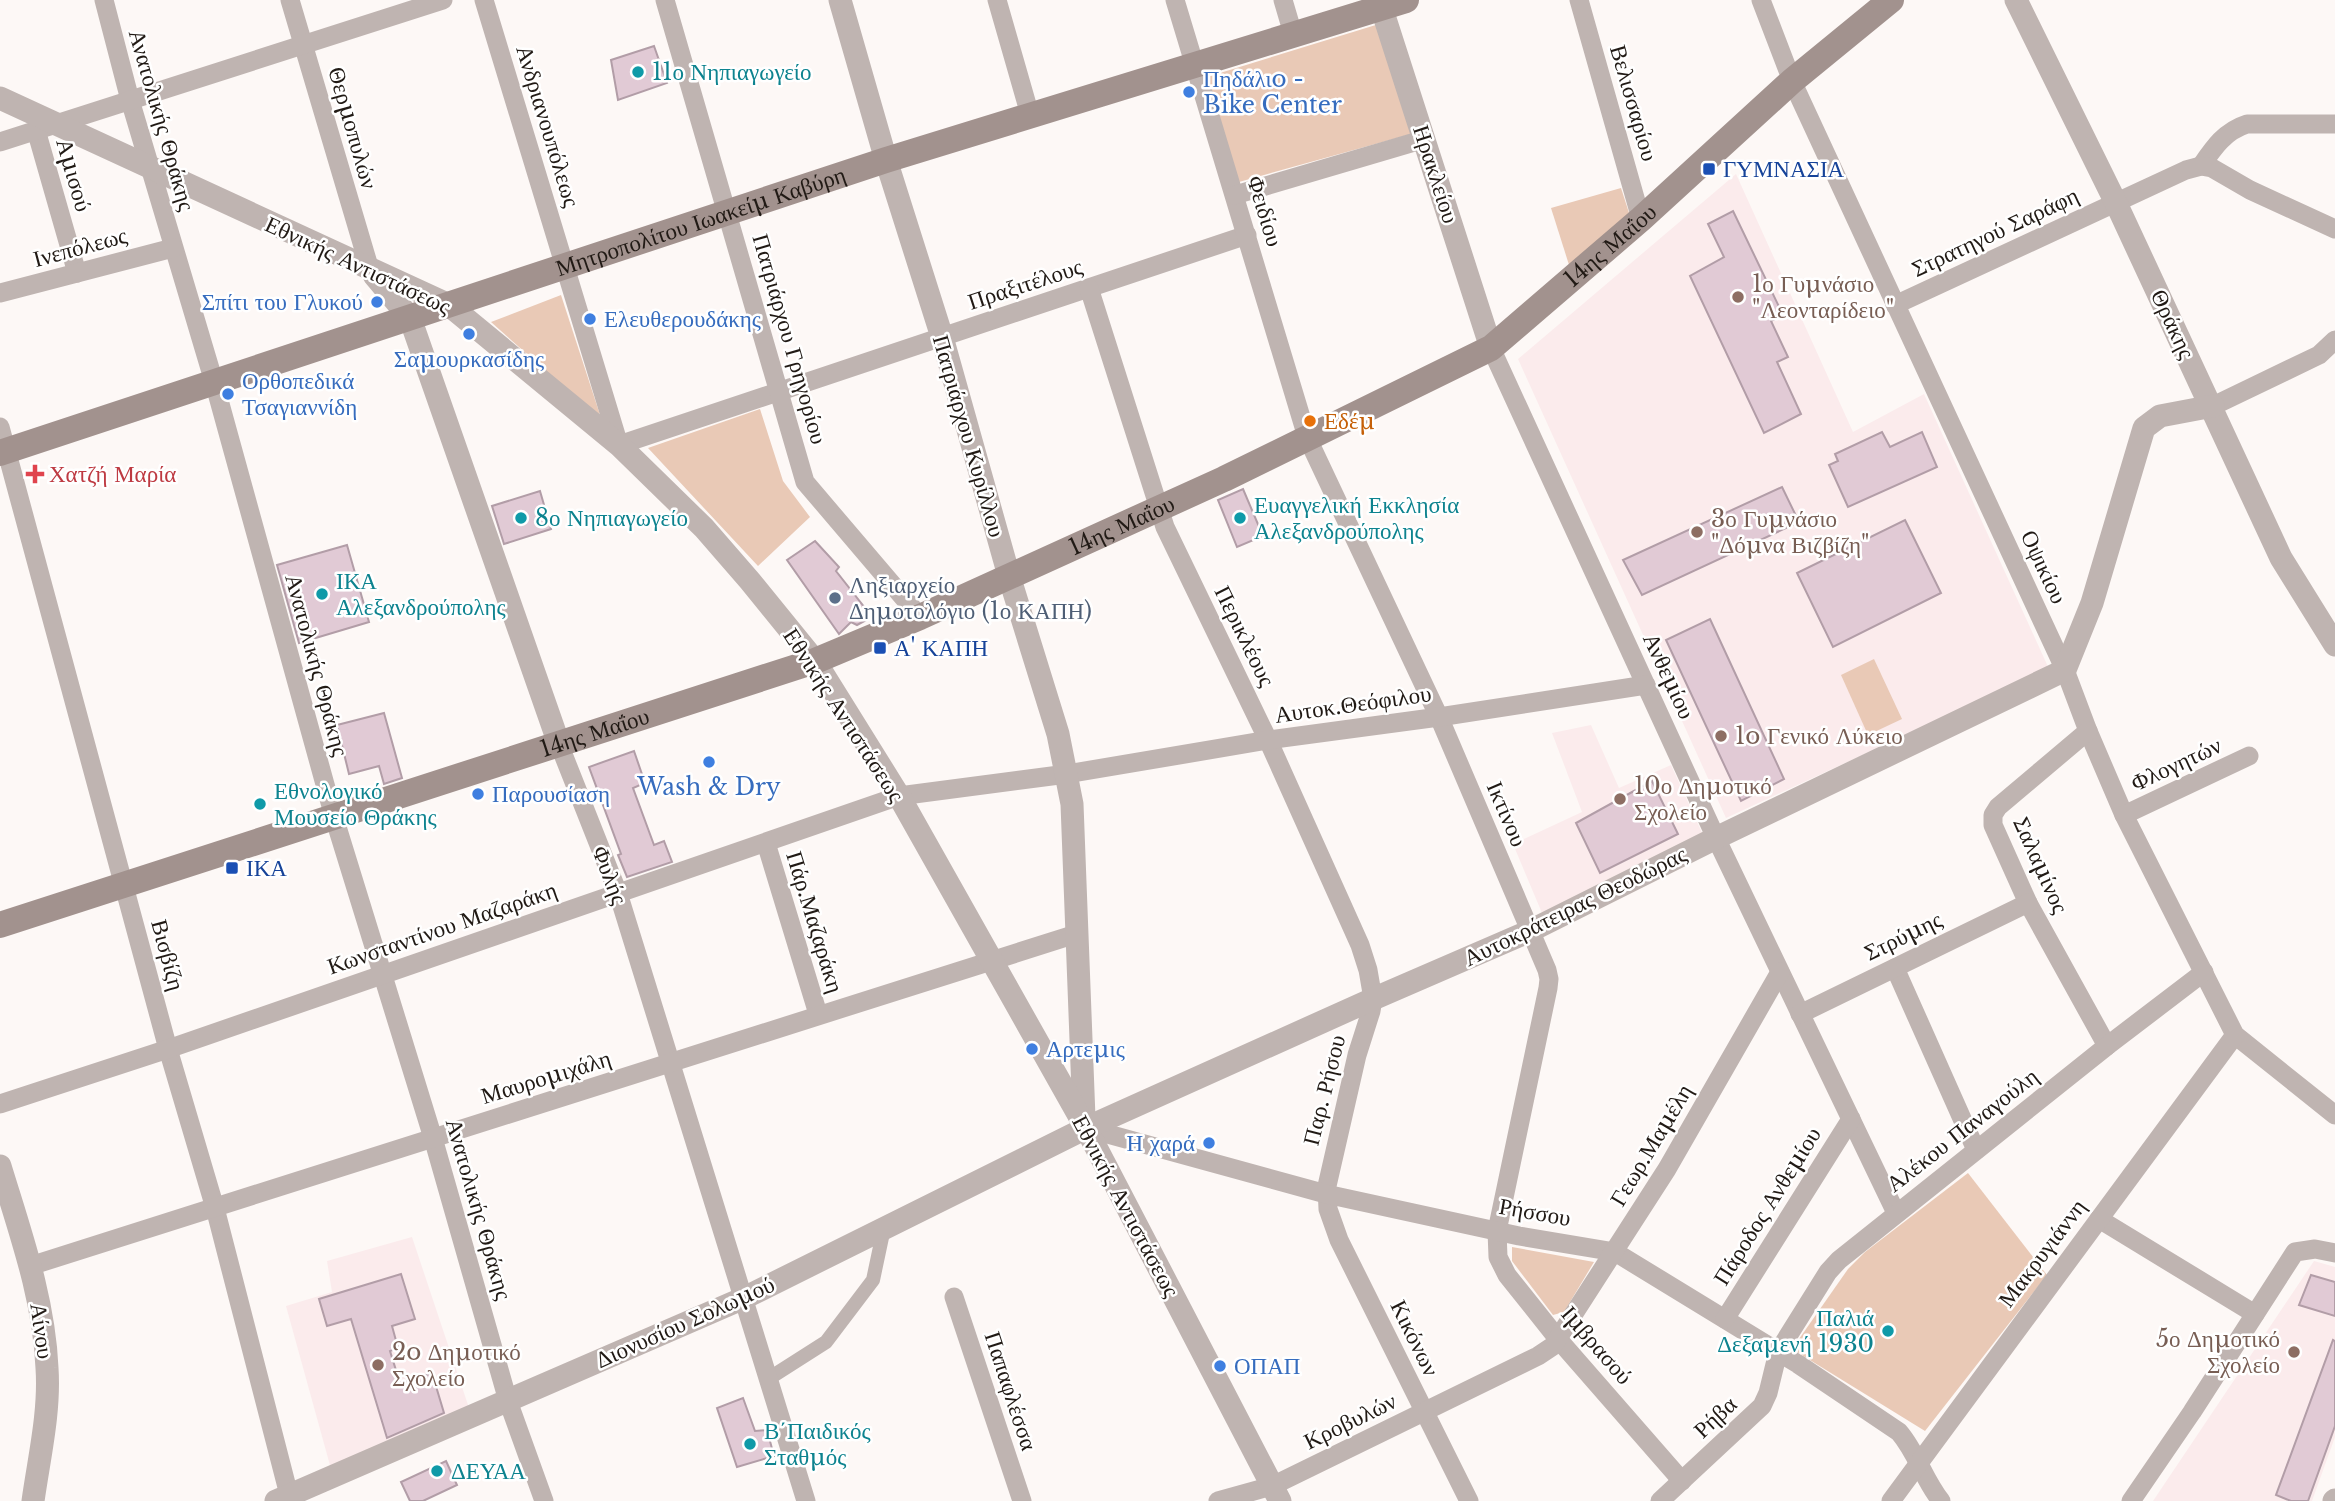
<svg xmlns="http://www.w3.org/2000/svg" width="2335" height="1501" viewBox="0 0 2335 1501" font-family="'Libre Baskerville',serif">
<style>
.education{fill:#fbebec}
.green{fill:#e9c9b6}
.building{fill:#e1cad5;stroke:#b29da7;stroke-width:2}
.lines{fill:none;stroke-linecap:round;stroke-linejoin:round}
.pedestrian{stroke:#bfb4b1;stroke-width:14}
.minor{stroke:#bfb4b1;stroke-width:19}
.tertiary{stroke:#bfb4b1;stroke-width:23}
.secondary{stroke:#a2928e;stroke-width:26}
.culture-dot{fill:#0f9aa8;stroke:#fff;stroke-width:2.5}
.shop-dot{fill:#3f7fe0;stroke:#fff;stroke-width:2.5}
.transit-dot{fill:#1a4fb4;stroke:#fff;stroke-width:2.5}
.education-dot{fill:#8d6e63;stroke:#fff;stroke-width:2.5}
.food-dot{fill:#e8710a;stroke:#fff;stroke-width:2.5}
.health-dot{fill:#e0444e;stroke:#fff;stroke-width:2.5}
.service-dot{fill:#5c6f8a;stroke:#fff;stroke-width:2.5}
.labels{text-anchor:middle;stroke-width:5;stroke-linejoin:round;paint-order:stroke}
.culture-label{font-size:23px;fill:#0d838f;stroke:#fff;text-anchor:start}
.shop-label{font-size:23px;fill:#366cbe;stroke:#fff;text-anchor:start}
.street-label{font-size:23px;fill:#211a15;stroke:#fff}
.transit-label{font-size:23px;fill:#164399;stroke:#fff;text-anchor:start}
.education-label{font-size:23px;fill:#785e54;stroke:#fff;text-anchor:start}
.food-label{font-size:23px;fill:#c56008;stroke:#fff;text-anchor:start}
.health-label{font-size:23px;fill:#be3a42;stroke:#fff;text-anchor:start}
.service-label{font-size:23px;fill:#4e5e75;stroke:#fff;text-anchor:start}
</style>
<rect width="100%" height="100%" fill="#fdf8f6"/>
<g class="education">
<polygon points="1736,174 1853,432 1924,394 2049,669 1726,818 1518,359"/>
<polygon points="1591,725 1619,788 1671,765 1703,835 1542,913 1513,844 1582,812 1552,733"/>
<polygon points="412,1237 474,1423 336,1487 286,1306 332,1292 327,1261"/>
<polygon points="2314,1261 2335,1267 2335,1437 2312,1501 2153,1501"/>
</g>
<g class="green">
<polygon points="1379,24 1415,133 1239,182 1207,77"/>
<polygon points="1621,188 1631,219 1570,268 1551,208"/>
<polygon points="561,295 602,421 491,322"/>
<polygon points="760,409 783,481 810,517 758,566 648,448"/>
<polygon points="1874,659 1902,719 1868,735 1841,675"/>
<polygon points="1968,1173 2047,1275 1925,1431 1792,1349 1848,1269 1865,1252"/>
<polygon points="1512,1247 1594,1262 1564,1312 1553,1315 1512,1261"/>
</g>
<g class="building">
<polygon points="654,46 667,83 618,100 611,60"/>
<polygon points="1733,211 1783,315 1771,321 1788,357 1777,362 1801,414 1764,433 1690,276 1724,257 1708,224"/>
<polygon points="1882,432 1890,447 1922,432 1937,467 1848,507 1829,465 1838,461 1835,454"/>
<polygon points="1782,487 1799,522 1642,595 1623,560"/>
<polygon points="1243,489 1263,536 1237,547 1218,500"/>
<polygon points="540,491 551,529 504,544 492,506"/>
<polygon points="1905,520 1941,593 1833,647 1797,573"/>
<polygon points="815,541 839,567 836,571 872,617 857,625 851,622 839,634 787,560"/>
<polygon points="347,545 369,622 299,643 277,565"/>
<polygon points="1710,619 1784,779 1741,801 1666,640"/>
<polygon points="384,713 402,778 384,784 379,766 349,774 337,725"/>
<polygon points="634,751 645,783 633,788 654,845 664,841 672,862 627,877 618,855 621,854 589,767"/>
<polygon points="1652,781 1678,834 1600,873 1576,823"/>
<polygon points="401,1274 415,1319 392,1326 398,1348 390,1351 400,1383 432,1373 444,1413 387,1438 351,1319 327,1326 319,1299"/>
<polygon points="2311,1275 2335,1282 2335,1316 2299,1305"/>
<polygon points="2333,1340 2335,1341 2335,1426 2308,1501 2291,1501 2276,1495"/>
<polygon points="743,1398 755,1431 767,1430 774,1456 737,1467 717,1408"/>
<polygon points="446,1461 457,1485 423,1501 410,1501 401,1482"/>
</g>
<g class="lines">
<polyline class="pedestrian" points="768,1379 826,1342 873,1280 884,1228"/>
<g class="minor">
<polyline points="104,0 130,100 214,382 334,817 433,1138 508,1401 544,1501"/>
<polyline points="290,0 370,270"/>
<polyline points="484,0 619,445 1247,235"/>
<polyline points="665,0 805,482 920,617"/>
<polyline points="997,0 1030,115"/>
<polyline points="1175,0 1307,437 1439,717 1547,970 1549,979 1548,988 1497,1231 1498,1257 1507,1275 1558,1339 1682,1481"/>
<polyline points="1283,0 1293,34"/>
<polyline points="1579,0 1641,219"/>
<polyline points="1761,0 1792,81 2065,670 2088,731 2124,815 2235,1035 2335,1115"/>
<polyline points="36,130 77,273"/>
<polyline points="0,142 443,0"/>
<path d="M2201,166C2214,147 2225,131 2247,124H2335"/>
<polyline points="1235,195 1425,139"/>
<polyline points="1089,288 1165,527 1268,740 1360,945 1368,970 1373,999 1371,1011 1357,1055 1327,1186 1328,1209 1339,1240 1469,1501"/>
<polyline points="0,293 173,248"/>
<polyline points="1895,305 2186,170 2201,166 2212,168 2250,190 2335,229"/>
<polyline points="1491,348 1716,838 1896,1213"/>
<polyline points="2213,406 2319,355 2335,340"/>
<polyline points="0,427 168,1049 215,1208 289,1495"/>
<polyline points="2088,731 1998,807 1993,815 1993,825 2028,903 2107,1046"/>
<polyline points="559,744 618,893 806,1501"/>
<polyline points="2124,815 2249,756"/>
<polyline points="766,843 818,1014"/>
<polyline points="1895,968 1976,1150"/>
<polyline points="1800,1014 2028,903"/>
<polyline points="0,1104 168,1049 899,796 1067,774 1268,740 1439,717 1646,685"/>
<path d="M1086,1128L1326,1194L1519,1236L1615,1252L1798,1364L1899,1432C1917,1453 1924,1480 1941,1501"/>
<polyline points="2099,1219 2255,1314"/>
<polyline points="30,1266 1076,934"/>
<polyline points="954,1297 1022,1501"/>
<polyline points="1725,1319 1851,1119"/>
<polyline points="1218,1501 1272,1486 1538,1356 1553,1346 1667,1169 1780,972"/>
<polyline points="1660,1501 1762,1406 1768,1393 1778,1352 1828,1272 1839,1260 2107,1046 2204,972"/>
<polyline points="1891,1501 2235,1035"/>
<polyline points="2131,1501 2192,1412 2295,1252 2315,1249 2335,1253"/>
</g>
<g class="tertiary">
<polyline points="840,0 886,160 942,337 1009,576 1058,734 1072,804 1084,1118"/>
<polyline points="1379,0 1491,348"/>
<polyline points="2016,0 2116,203 2281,558 2335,645"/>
<polyline points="0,98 449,305 619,445 704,528 750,581 815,661 899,796 1086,1128 1280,1501"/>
<polyline points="374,275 410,318 559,744"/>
<path d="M0,1166C20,1232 44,1298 47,1368C50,1412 39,1458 33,1501"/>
<polyline points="276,1501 744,1298 1086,1128 1373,999 1530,931 1716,838 2065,670 2092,603 2144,428 2160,416 2213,406"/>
<polyline points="2334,1501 2335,1500"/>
</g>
<g class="secondary">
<path id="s1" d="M0,453L886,160L1406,0"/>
<path id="s2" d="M0,925L815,661L920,617L1224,479L1491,348L1641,219L1792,81L1891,0"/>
</g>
</g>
<g class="culture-dot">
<circle cx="638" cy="72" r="7"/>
<circle cx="521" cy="518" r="7"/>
<circle cx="1240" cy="518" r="7"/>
<circle cx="322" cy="594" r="7"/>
<circle cx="260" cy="804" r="7"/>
<circle cx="1888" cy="1331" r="7"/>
<circle cx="750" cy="1444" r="7"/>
<circle cx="437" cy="1471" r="7"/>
</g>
<g class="shop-dot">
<circle cx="1189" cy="92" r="7"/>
<circle cx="377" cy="302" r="7"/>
<circle cx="590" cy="319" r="7"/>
<circle cx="469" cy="334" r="7"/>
<circle cx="228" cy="394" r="7"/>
<circle cx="709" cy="762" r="7"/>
<circle cx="478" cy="794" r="7"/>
<circle cx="1032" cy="1049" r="7"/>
<circle cx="1209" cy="1143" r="7"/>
<circle cx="1220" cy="1366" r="7"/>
</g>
<g class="transit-dot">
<rect x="1702" y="162" width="14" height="14" rx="3.5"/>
<rect x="873" y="641" width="14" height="14" rx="3.5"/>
<rect x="225" y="861" width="14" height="14" rx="3.5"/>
</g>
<g class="education-dot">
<circle cx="1738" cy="297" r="7"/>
<circle cx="1697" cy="532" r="7"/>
<circle cx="1721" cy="736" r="7"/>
<circle cx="1620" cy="799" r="7"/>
<circle cx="2294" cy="1352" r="7"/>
<circle cx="378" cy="1365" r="7"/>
</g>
<circle class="food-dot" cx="1310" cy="421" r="7"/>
<path class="health-dot" d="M31.5 463.5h7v7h7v7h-7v7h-7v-7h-7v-7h7z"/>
<circle class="service-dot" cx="835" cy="598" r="7"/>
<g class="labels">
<g class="culture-label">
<text x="652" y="80">11ο Νηπιαγωγείο</text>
<text x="1254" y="513">Ευαγγελική Εκκλησία<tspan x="1254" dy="26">Αλεξανδρούπολης</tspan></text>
<text x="535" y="526">8ο Νηπιαγωγείο</text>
<text x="336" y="589">ΙΚΑ<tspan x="336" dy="26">Αλεξανδρούπολης</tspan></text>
<text x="274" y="799">Εθνολογικό<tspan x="274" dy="26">Μουσείο Θράκης</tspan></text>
<text x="1874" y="1326" text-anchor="end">Παλιά<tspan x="1874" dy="26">Δεξαμενή 1930</tspan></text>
<text x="764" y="1439">Β΄Παιδικός<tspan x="764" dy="26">Σταθμός</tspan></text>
<text x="451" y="1479">ΔΕΥΑΑ</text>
</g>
<g class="shop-label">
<text x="1203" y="87">Πηδάλιo -<tspan x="1203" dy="26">Bike Center</tspan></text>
<text x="363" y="310" text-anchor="end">Σπίτι του Γλυκού</text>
<text x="604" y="327">Ελευθερουδάκης</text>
<text x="469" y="367" text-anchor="middle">Σαμουρκασίδης</text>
<text x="242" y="389">Ορθοπεδικά<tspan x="242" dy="26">Τσαγιαννίδη</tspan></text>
<text x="709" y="795" text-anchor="middle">Wash &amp; Dry</text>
<text x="492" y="802">Παρουσίαση</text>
<text x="1046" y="1057">Αρτεμις</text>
<text x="1195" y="1151" text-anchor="end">Η χαρά</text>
<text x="1234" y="1374">ΟΠΑΠ</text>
</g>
<g class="street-label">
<text transform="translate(1634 103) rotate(74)" y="8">Βελισσαρίου</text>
<text transform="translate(162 120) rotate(74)" y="8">Ανατολικής Θράκης</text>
<text transform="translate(548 126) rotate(73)" y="8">Ανδριανουπόλεως</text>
<text transform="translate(353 128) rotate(74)" y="8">Θερμοπυλών</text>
<text transform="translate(1436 174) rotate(72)" y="8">Ηρακλείου</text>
<text transform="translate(74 175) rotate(74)" y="8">Αμισού</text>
<text transform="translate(1265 211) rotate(73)" y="8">Φειδίου</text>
<text dy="8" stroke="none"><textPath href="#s1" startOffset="738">Μητροπολίτου Ιωακείμ Καβύρη</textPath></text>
<text transform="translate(1995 232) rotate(-25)" y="8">Στρατηγού Σαράφη</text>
<text dy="8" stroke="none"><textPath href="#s2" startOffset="1759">14ης Μαΐου</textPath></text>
<text transform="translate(80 247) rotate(-15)" y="8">Ινεπόλεως</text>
<text transform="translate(358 265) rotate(25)" y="8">Εθνικής Αντιστάσεως</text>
<text transform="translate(1025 284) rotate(-18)" y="8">Πραξιτέλους</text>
<text transform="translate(2173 324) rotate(65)" y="8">Θράκης</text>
<text transform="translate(790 339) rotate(74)" y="8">Πατριάρχου Γρηγορίου</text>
<text transform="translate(969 436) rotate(74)" y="8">Πατριάρχου Κυρίλλου</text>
<text dy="8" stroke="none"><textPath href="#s2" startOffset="1192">14ης Μαΐου</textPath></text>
<text transform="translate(2044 567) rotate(65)" y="8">Οψικίου</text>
<text transform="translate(1245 636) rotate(64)" y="8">Περικλέους</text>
<text transform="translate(317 665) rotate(75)" y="8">Ανατολικής Θράκης</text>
<text transform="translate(1669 676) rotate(65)" y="8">Ανθεμίου</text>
<text transform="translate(1353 704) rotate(-8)" y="8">Αυτοκ.Θεόφιλου</text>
<text transform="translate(844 715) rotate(57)" y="8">Εθνικής Αντιστάσεως</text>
<text dy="8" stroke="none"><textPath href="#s2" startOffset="625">14ης Μαΐου</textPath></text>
<text transform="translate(2176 764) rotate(-25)" y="8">Φλογητών</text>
<text transform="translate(1507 814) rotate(67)" y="8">Ικτίνου</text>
<text transform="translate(2041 865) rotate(66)" y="8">Σαλαμίνος</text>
<text transform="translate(610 875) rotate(69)" y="8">Φυλής</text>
<text transform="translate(1575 906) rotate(-26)" y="8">Αυτοκράτειρας Θεοδώρας</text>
<text transform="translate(815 922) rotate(73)" y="8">Πάρ.Μαζαράκη</text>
<text transform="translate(442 928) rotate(-19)" y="8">Κωνσταντίνου Μαζαράκη</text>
<text transform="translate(1903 936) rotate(-26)" y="8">Στρύμης</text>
<text transform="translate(168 955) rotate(75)" y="8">Βισβίζη</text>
<text transform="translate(546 1077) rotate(-17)" y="8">Μαυρομιχάλη</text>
<text transform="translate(1324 1090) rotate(-76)" y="8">Παρ. Ρήσου</text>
<text transform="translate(1962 1130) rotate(-38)" y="8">Αλέκου Παναγούλη</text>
<text transform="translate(1651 1145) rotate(-59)" y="8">Γεωρ.Μαμέλη</text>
<text transform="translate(1126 1206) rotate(62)" y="8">Εθνικής Αντιστάσεως</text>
<text transform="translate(1767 1206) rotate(-58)" y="8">Πάροδος Ανθεμίου</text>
<text transform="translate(479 1209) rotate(74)" y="8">Ανατολικής Θράκης</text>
<text transform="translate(1535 1212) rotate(10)" y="8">Ρήσσου</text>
<text transform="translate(2042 1253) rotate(-53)" y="8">Μακρυγιάννη</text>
<text transform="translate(685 1322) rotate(-24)" y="8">Διονυσίου Σολωμού</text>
<text transform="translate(42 1331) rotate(82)" y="8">Αίνου</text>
<text transform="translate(1415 1338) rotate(64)" y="8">Κικόνων</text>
<text transform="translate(1597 1345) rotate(49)" y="8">Ιμβρασού</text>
<text transform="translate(1011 1391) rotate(72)" y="8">Παπαφλέσσα</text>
<text transform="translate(1715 1417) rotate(-43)" y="8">Ρήβα</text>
<text transform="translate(1350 1421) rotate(-26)" y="8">Κροβυλών</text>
</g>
<g class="transit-label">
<text x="1723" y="177">ΓΥΜΝΑΣΙΑ</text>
<text x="894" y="656">Α' ΚΑΠΗ</text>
<text x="246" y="876">ΙΚΑ</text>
</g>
<g class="education-label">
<text x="1752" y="292">1ο Γυμνάσιο<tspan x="1752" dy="26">"Λεονταρίδειο"</tspan></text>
<text x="1711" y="527">3ο Γυμνάσιο<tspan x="1711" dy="26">"Δόμνα Βιζβίζη"</tspan></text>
<text x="1735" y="744">1o Γενικό Λύκειο</text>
<text x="1634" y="794">10ο Δημοτικό<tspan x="1634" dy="26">Σχολείο</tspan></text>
<text x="2280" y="1347" text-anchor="end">5ο Δημοτικό<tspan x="2280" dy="26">Σχολείο</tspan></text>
<text x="392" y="1360">2o Δημοτικό<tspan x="392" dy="26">Σχολείο</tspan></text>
</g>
<g class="food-label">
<text x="1324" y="429">Εδέμ</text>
</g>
<g class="health-label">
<text x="49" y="482">Χατζή Μαρία</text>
</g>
<g class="service-label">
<text x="849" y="593">Ληξιαρχείο<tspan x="849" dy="26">Δημοτολόγιο (1ο ΚΑΠΗ)</tspan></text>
</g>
</g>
</svg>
